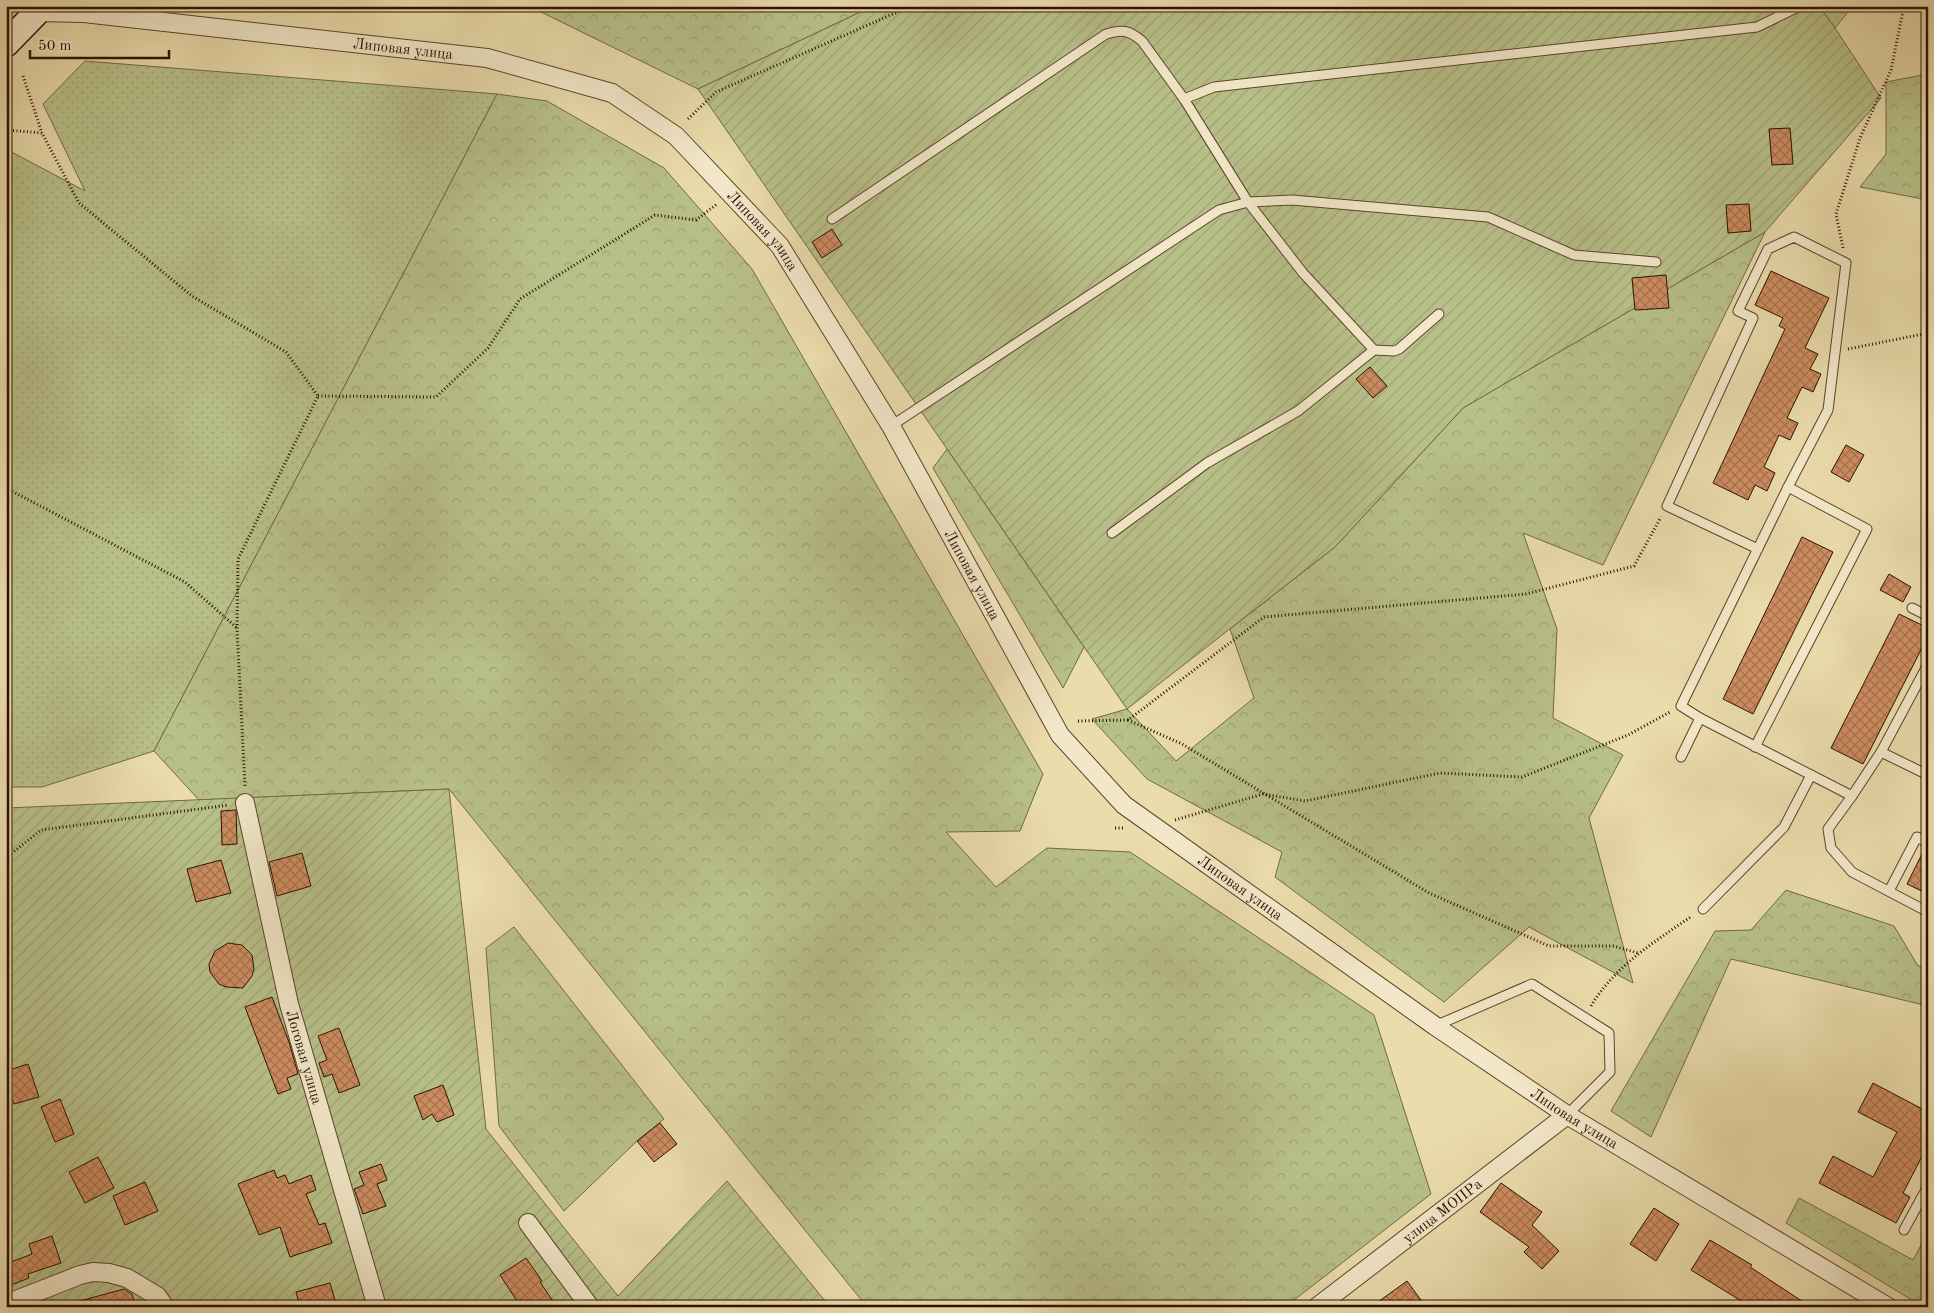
<svg xmlns="http://www.w3.org/2000/svg" width="1934" height="1313" viewBox="0 0 1934 1313" font-family="'Old Standard TT',serif">
<style>
.grass{fill:url(#grass-dots);stroke:#726844}
.forest{fill:url(#forest-crowns);stroke:#726844}
.garden{fill:url(#garden-furrows);stroke:#726844}
.building{fill:url(#building-cross-hatch);stroke:#2c1000}
.lines{fill:none;stroke-linecap:round;stroke-linejoin:round}
.service-casing{stroke:#5c432b;stroke-width:11}
.minor-casing{stroke:#5c432b;stroke-width:20}
.secondary-casing{stroke:#2c1000;stroke-width:28}
.path{stroke:#2c1000;stroke-width:3;stroke-dasharray:1 2.5;stroke-linecap:butt}
.service{stroke:#f2e8c9;stroke-width:9}
.minor{stroke:#f2e8c9;stroke-width:18}
.secondary{stroke:#f2e8c9;stroke-width:25}
.labels{text-anchor:middle;stroke-width:4;stroke-linejoin:round;paint-order:stroke}
.street-label{font-size:15px;fill:#2c1000;stroke:#f2e8c9}
</style>
<defs>
<pattern id="grass-dots" width="8" height="8" patternUnits="userSpaceOnUse" patternTransform="scale(1.25)"><rect width="8" height="8" fill="#b8c089"/><path d="M2 2h.1M6 6h.1" fill="none" stroke="#9ea474" stroke-width="1.8" stroke-linecap="round"/></pattern>
<pattern id="forest-crowns" width="20" height="18" patternUnits="userSpaceOnUse" patternTransform="scale(1.25)"><rect width="20" height="18" fill="#b8c089"/><path d="M2 6a3 3 0 1 1 6 0M12 15a3 3 0 1 1 6 0" fill="none" stroke="#9ea474"/></pattern>
<pattern id="garden-furrows" width="10" height="10" patternUnits="userSpaceOnUse" patternTransform="scale(1.25)"><rect width="10" height="10" fill="#b8c089"/><path d="M-1 1l2-2M0 10L10 0M9 11l2-2" fill="none" stroke="#9ea474"/></pattern>
<pattern id="building-cross-hatch" width="8" height="8" patternUnits="userSpaceOnUse" patternTransform="scale(1.25)"><rect width="8" height="8" fill="#ce8d60"/><path d="M0 0l8 8M0 8l8-8" fill="none" stroke="#a7724d"/></pattern>
</defs>
<rect width="100%" height="100%" fill="#ebdcac"/>
<filter id="stains"><feTurbulence type="fractalNoise" baseFrequency=".004" numOctaves="4"/><feColorMatrix values="0 0 0 0 .2 0 0 0 0 .09 0 0 0 0 .02 0 0 0 .5 -.17"/></filter>
<radialGradient id="worn" r=".72"><stop offset=".6" stop-color="#630" stop-opacity="0"/><stop offset="1" stop-color="#630" stop-opacity=".3"/></radialGradient>
<g class="grass">
<polygon points="1819,6 1853,6 1835,28"/>
<polygon points="85,61 497,94 154,751 42,787 6,787 6,149 85,191 43,104"/>
</g>
<g class="forest">
<polygon points="547,6 873,6 698,89 539,11"/>
<polygon points="1928,74 1928,200 1860,187 1886,154 1886,82"/>
<polygon points="497,94 547,101 664,168 752,269 1043,774 1020,831 946,832 996,887 1047,848 1130,852 1374,1015 1431,1194 1285,1307 867,1307 449,789 199,800 154,751"/>
<polygon points="1765,232 1603,565 1523,533 1557,629 1553,718 1623,755 1589,818 1633,983 1529,927 1444,1002 1275,877 1282,852 1147,779 1092,719 1127,709 1176,761 1254,698 1230,629 1335,547 1463,408"/>
<polygon points="947,449 1084,647 1063,688 933,468"/>
<polygon points="1786,890 1894,926 1918,966 1928,967 1928,1008 1924,1005 1731,959 1651,1137 1611,1111 1715,931 1751,930"/>
<polygon points="514,927 664,1119 637,1141 564,1211 499,1126 486,948"/>
<polygon points="1799,1198 1913,1260 1928,1232 1928,1307 1920,1305 1786,1223"/>
</g>
<g class="garden">
<polygon points="873,6 1819,6 1835,28 1881,98 1765,232 1463,408 1335,547 1127,709 698,89"/>
<polygon points="449,789 486,1129 618,1296 727,1181 830,1307 6,1307 6,808"/>
</g>
<g class="building">
<polygon points="1790,128 1793,164 1772,165 1769,129"/>
<polygon points="1749,204 1751,231 1728,233 1726,205"/>
<polygon points="832,229 842,245 822,258 812,242"/>
<polygon points="1771,271 1829,298 1805,348 1818,354 1810,369 1821,374 1813,392 1802,387 1787,418 1798,423 1790,440 1779,435 1764,467 1775,473 1767,491 1755,485 1748,500 1713,483 1785,329 1779,326 1783,318 1755,305"/>
<polygon points="1666,275 1669,308 1635,310 1632,278"/>
<polygon points="1370,367 1387,386 1373,398 1356,379"/>
<polygon points="1846,445 1864,455 1849,482 1831,472"/>
<polygon points="1802,537 1833,552 1753,714 1723,699"/>
<polygon points="1889,574 1911,587 1903,602 1880,590"/>
<polygon points="1899,614 1928,628 1928,636 1863,764 1831,748"/>
<polygon points="236,810 237,844 222,845 221,811"/>
<polygon points="1925,848 1928,849 1928,894 1907,884"/>
<polygon points="302,853 311,886 277,896 269,862"/>
<polygon points="221,860 231,893 196,902 187,869"/>
<polygon points="228,943 242,945 252,955 254,969 252,976 243,988 226,987 219,984 210,972 209,964 215,951"/>
<polygon points="272,997 289,1042 298,1074 287,1078 291,1089 278,1094 245,1007"/>
<polygon points="339,1028 360,1085 339,1093 332,1074 324,1077 319,1063 327,1060 318,1036"/>
<polygon points="28,1064 39,1097 14,1104 6,1081 6,1071"/>
<polygon points="1873,1083 1928,1112 1928,1145 1903,1193 1910,1197 1896,1223 1819,1183 1833,1156 1873,1177 1897,1132 1858,1112"/>
<polygon points="443,1085 454,1115 437,1122 432,1114 423,1120 414,1096"/>
<polygon points="60,1099 74,1134 55,1142 41,1107"/>
<polygon points="660,1123 677,1144 654,1162 637,1141"/>
<polygon points="98,1157 114,1188 85,1203 69,1172"/>
<polygon points="381,1164 387,1180 377,1184 386,1206 363,1214 354,1189 364,1185 359,1172"/>
<polygon points="274,1170 277,1178 285,1175 289,1184 311,1175 316,1190 306,1194 319,1225 325,1223 332,1243 290,1257 280,1227 259,1235 238,1184"/>
<polygon points="145,1182 158,1211 125,1225 113,1196"/>
<polygon points="1501,1183 1542,1212 1532,1225 1559,1251 1542,1269 1524,1252 1529,1247 1480,1212"/>
<polygon points="1654,1208 1679,1224 1656,1261 1630,1244"/>
<polygon points="52,1236 61,1263 28,1274 29,1278 6,1287 6,1264 32,1254 29,1244"/>
<polygon points="1710,1240 1752,1265 1750,1267 1811,1307 1751,1307 1691,1270"/>
<polygon points="526,1258 542,1281 540,1282 557,1307 521,1307 500,1275"/>
<polygon points="1407,1281 1426,1307 1371,1307"/>
<polygon points="330,1283 337,1307 300,1307 296,1292"/>
<polygon points="124,1289 132,1294 136,1307 77,1307 76,1302"/>
</g>
<g class="lines">
<defs>
<g id="service">
<polyline points="1184,99 1214,87 1757,27 1800,6"/>
<path d="M832,219L1106,34C1122,29 1129,30 1142,41L1184,99L1248,202L1303,273L1374,350L1298,411L1207,463L1112,533"/>
<polyline points="1374,350 1394,351 1399,349 1439,314"/>
<polyline points="891,426 1219,210 1248,202 1292,200 1488,217 1574,255 1656,262"/>
<polyline points="1758,549 1667,506 1753,318 1738,311 1768,249 1794,237 1846,263 1828,410 1788,487 1681,706 1700,718 1852,796 1881,752 1928,664"/>
<polyline points="1912,608 1928,616"/>
<polyline points="1755,747 1867,529 1788,487"/>
<polyline points="1881,752 1928,775"/>
<polyline points="1681,757 1700,718"/>
<polyline points="1852,796 1828,829 1831,848 1852,872 1928,912"/>
<polyline points="1889,891 1917,837 1928,843"/>
<polyline points="1703,909 1784,827 1811,775"/>
<polyline points="1435,1026 1532,984 1609,1033 1610,1072 1567,1115"/>
<polyline points="1904,1230 1928,1186"/>
</g>
<g id="minor">
<path id="s1" d="M37,12L84,13L487,58L612,93L676,136L780,246L891,426L1060,735L1124,805L1435,1026L1567,1115L1888,1307"/>
<path id="s2" d="M245,803L289,1004L377,1307"/>
<polyline points="528,1223 590,1307"/>
<polyline points="6,1304 80,1275 93,1272 109,1273 127,1278 157,1296 165,1307"/>
<path id="s3" d="M1317,1307L1567,1115"/>
</g>
<polyline id="secondary" points="6,44 43,6"/>
</defs>
<use href="#service" class="service-casing"/>
<use href="#minor" class="minor-casing"/>
<use href="#secondary" class="secondary-casing"/>
<g class="path">
<polyline points="23,76 42,133"/>
<polyline points="688,119 716,92 911,6"/>
<polyline points="6,130 42,133 79,203 192,296 286,352 318,396 238,559 237,629 245,786"/>
<polyline points="1843,248 1836,214 1860,138 1891,70 1904,6"/>
<polyline points="1848,349 1928,333"/>
<polyline points="318,396 436,397 488,348 520,299 655,215 696,220 717,204"/>
<polyline points="6,488 185,582 237,628"/>
<polyline points="1128,720 1182,744 1429,893 1549,946 1613,946 1638,953"/>
<polyline points="1078,721 1128,720 1264,617 1526,594 1634,566 1661,517"/>
<polyline points="1175,820 1263,794 1305,801 1440,773 1522,777 1628,735 1670,712"/>
<polyline points="1115,828 1125,828"/>
<polyline points="6,858 41,830 229,805"/>
<path d="M1591,1006C1615,966 1654,942 1692,916"/>
</g>
<use href="#service" class="service"/>
<use href="#minor" class="minor"/>
<use href="#secondary" class="secondary"/>
</g>
<g class="labels">
<g class="street-label">
<text dy="5" stroke="none"><textPath href="#s1" startOffset="368">Липовая улица</textPath></text>
<text dy="5" stroke="none"><textPath href="#s1" startOffset="788">Липовая улица</textPath></text>
<text dy="5" stroke="none"><textPath href="#s1" startOffset="1192">Липовая улица</textPath></text>
<text dy="5" stroke="none"><textPath href="#s1" startOffset="1612">Липовая улица</textPath></text>
<text dy="5" stroke="none"><textPath href="#s2" startOffset="261">Логовая улица</textPath></text>
<text dy="5" stroke="none"><textPath href="#s1" startOffset="2018">Липовая улица</textPath></text>
<text dy="5" stroke="none"><textPath href="#s3" startOffset="158">улица МОПРа</textPath></text>
</g>
</g>
<rect width="1934" height="1313" fill="none" stroke="#ebdcac" stroke-width="25"/>
<rect x="8" y="8" width="1919" height="1298" fill="none" stroke="#2c1000" stroke-width="2.5"/>
<rect x="12" y="12" width="1909" height="1288" fill="none" stroke="#2c1000"/>
<path d="M30 50v8h139v-8" fill="none" stroke="#2c1000" stroke-width="2.5"/>
<text x="38" y="50" font-size="15" fill="#2c1000" stroke="#f2e8c9" stroke-width="4" paint-order="stroke">50 m</text>
<rect width="100%" height="100%" filter="url(#stains)"/>
<rect width="100%" height="100%" fill="url(#worn)"/>
</svg>
